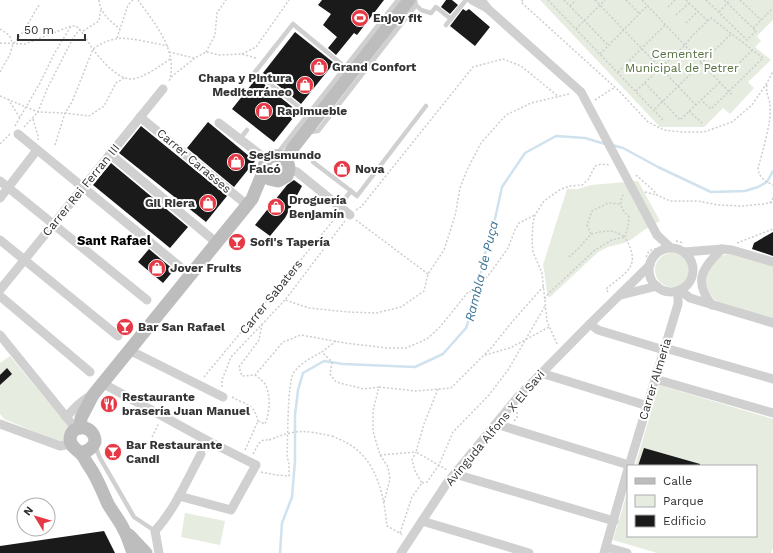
<svg xmlns="http://www.w3.org/2000/svg" width="773" height="553" viewBox="0 0 773 553" font-family="'Work Sans',sans-serif">
<style>
.green{fill:#e6ecdf}
.lines{fill:none;stroke-linecap:round;stroke-linejoin:round}
.stream{stroke:#cfe2ee;stroke-width:2.5}
.building{fill:#1a1a1a}
.path{stroke:#cdcdcd;stroke-width:1.5;stroke-dasharray:2 2;stroke-linecap:butt}
.lane{stroke:#d0d0d0;stroke-width:4.5}
.street{stroke:#d0d0d0;stroke-width:9}
.secondary{stroke:#bdbdbd;stroke-width:13}
.path-bridge{stroke:#cdcdcd;stroke-width:1.5;stroke-dasharray:2 2;stroke-linecap:butt}
.street-bridge{stroke:#d0d0d0;stroke-width:9}
.labels{text-anchor:middle;stroke-width:4;stroke-linejoin:round;paint-order:stroke}
.poi-label{font-size:12px;font-weight:bold;fill:#333;stroke:#fff;text-anchor:start}
.park-label{font-size:12px;fill:#56703f;stroke:#fff}
.street-label{font-size:12px;fill:#333;stroke:#fff}
.neighbourhood-label{font-size:13px;font-weight:bold;fill:#000;stroke:#fff}
.water-label{font-size:13px;font-style:italic;fill:#3f7597;stroke:#fff}
</style>
<rect width="100%" height="100%" fill="#fff"/>
<g class="green">
<polygon points="540,0 773,0 773,20 757,36 761,41 755,47 771,60 748,82 754,88 730,114 723,108 704,127 660,127"/>
<path d="M638,181L660,221L644,230L632,239L624,243L608,247L598,252L549,298C545,288 546,276 543,265L567,189H578L591,185Z"/>
<circle cx="672" cy="270" r="17"/>
<path d="M735,254L773,265V320L722,305C703,294 700,270 719,257C724,254 730,254 735,254Z"/>
<polygon points="10,356 70,428 65,441 59,442 4,419 0,414 0,363"/>
<polygon points="659,385 773,419 773,547 771,553 657,553 613,540 628,490 628,536 756,536 756,466 635,466"/>
<polygon points="185,513 225,521 220,545 181,537"/>
</g>
<g class="lines">
<g class="stream">
<polyline points="612,145 623,148 658,167 711,192 745,191 758,187 767,182 773,171"/>
<polyline points="280,553 282,523 292,497 295,461 295,415 298,390 303,373 324,361 343,364 415,367 443,354 466,328 477,296 483,260 493,228 502,187 525,153 556,136 585,138 605,144"/>
</g>
</g>
<g class="building">
<polygon points="322,0 384,0 357,35 354,33 336,55 328,48 337,37 323,25 331,14 318,5"/>
<polygon points="446,0 452,0 458,5 450,14 441,7"/>
<polygon points="463,9 466,11 469,9 490,27 475,46 450,26"/>
<polygon points="295,32 334,63 301,104 263,73"/>
<polygon points="258,79 296,110 295,112 297,113 274,142 232,109 255,80 256,81"/>
<polygon points="208,122 255,161 234,187 187,148"/>
<polygon points="141,126 227,196 206,222 119,153"/>
<polygon points="111,163 188,227 170,248 93,185"/>
<polygon points="294,180 302,186 285,218 270,236 255,225 287,185"/>
<polygon points="773,232 773,256 752,249 754,243"/>
<polygon points="149,249 174,270 163,283 138,262"/>
<polygon points="7,368 12,374 0,385 0,375"/>
<polygon points="644,448 700,464 700,466 638,466"/>
<polygon points="104,531 115,553 0,553 0,546"/>
</g>
<g class="lines">
<g class="path">
<path d="M99,0C100,13 110,21 120,29"/>
<path d="M138,0C155,24 179,51 169,82"/>
<polyline points="523,0 521,2 619,91 648,122 664,130 682,132 704,132 732,122 752,105 767,83 773,71"/>
<polyline points="548,0 663,120"/>
<polyline points="564,0 608,45"/>
<polyline points="595,0 696,105"/>
<polyline points="626,0 639,13"/>
<polyline points="642,0 732,95"/>
<polyline points="686,0 708,21"/>
<polyline points="706,0 747,40 756,31 724,0"/>
<polyline points="740,0 761,20"/>
<polyline points="570,6 576,0"/>
<polyline points="668,7 675,0"/>
<polyline points="719,12 730,0"/>
<polyline points="676,15 689,3"/>
<polyline points="686,23 698,11"/>
<polyline points="753,28 773,8"/>
<polyline points="0,29 9,35 13,44"/>
<polyline points="576,29 605,0"/>
<polyline points="83,31 99,21 101,8"/>
<polyline points="117,38 128,5 133,0"/>
<path d="M0,43L25,44L71,26H76C83,32 87,40 92,48C100,59 118,80 132,79C143,78 162,65 170,59"/>
<polyline points="169,52 194,58"/>
<polyline points="206,52 215,35 217,13 226,0"/>
<polyline points="242,54 256,47 289,0"/>
<polyline points="600,54 648,5"/>
<polyline points="731,71 752,50"/>
<polyline points="0,72 10,54 13,44 23,32 39,5"/>
<polyline points="618,72 666,24"/>
<polyline points="171,77 195,58 206,52 219,55 242,54 256,58"/>
<polyline points="645,83 680,120 720,82"/>
<path d="M767,85C765,93 770,99 770,106C772,121 762,153 758,168C759,178 765,181 773,185"/>
<polyline points="636,91 685,45 693,35 711,18 763,58 711,109 701,100"/>
<polyline points="0,96 38,112 65,113 89,116 104,106 116,83 124,78"/>
<polyline points="8,99 20,118"/>
<polyline points="595,100 615,87"/>
<polyline points="655,109 732,33"/>
<polyline points="689,111 702,123"/>
<polyline points="33,119 38,136 38,140"/>
<polyline points="15,126 40,83 54,54 71,26"/>
<polyline points="24,127 38,112 47,89 73,38 80,29"/>
<polyline points="0,144 10,134"/>
<path d="M55,145L65,113L72,102L93,49C100,44 108,40 116,39C127,36 156,44 168,46"/>
<polyline points="636,175 654,191 657,195 670,201 698,201 718,205 741,206 764,204 773,202"/>
<polyline points="645,192 656,195"/>
<polyline points="770,203 773,198"/>
<polyline points="356,210 361,207 473,67 503,59 521,66 559,97"/>
<polyline points="356,220 428,274"/>
<polyline points="345,221 285,300 309,308 348,312 376,313 401,307 424,291 428,274 444,250 455,216 460,188 467,170 481,143 506,115 531,103 569,94"/>
<polyline points="591,234 587,225 592,211 608,203 620,204"/>
<polyline points="676,241 684,243"/>
<polyline points="737,243 773,229"/>
<path d="M569,257L579,248L591,234C605,231 612,228 625,237"/>
<polyline points="646,257 649,251 658,248"/>
<path d="M608,292L606,289C627,271 642,267 625,237L628,226L629,217C621,209 618,203 624,193"/>
<polyline points="545,299 548,294 595,250 612,240 625,237"/>
<polyline points="262,324 259,340 239,367 242,376 255,375 283,342 301,335 345,343 388,348 406,348 427,339 440,327 469,291 474,293 491,272 508,248 515,230 519,223 535,215"/>
<polyline points="336,341 322,352 332,362 330,374 336,382 364,389 379,387 373,411 373,431 380,455 388,467 390,479 384,502"/>
<polyline points="557,344 547,321 542,273 533,252 532,241 533,222 535,215 544,201 561,189 570,186 582,185 588,180 595,166 601,164 610,165"/>
<polyline points="485,355 510,348 549,327"/>
<polyline points="204,377 337,216"/>
<polyline points="222,387 222,380 231,357 285,300"/>
<polyline points="379,387 416,391 451,388 492,347 512,322 544,286"/>
<polyline points="438,389 424,424 416,452 447,470"/>
<path d="M232,397C247,406 253,402 258,421"/>
<polyline points="514,421 517,417 517,412"/>
<path d="M332,436C339,439 346,442 352,446C378,464 384,497 387,526L403,535"/>
<polyline points="152,437 159,423"/>
<path d="M245,450L258,421L265,424C270,413 271,394 265,384C262,380 258,377 255,375"/>
<path d="M253,454C258,446 258,439 269,440"/>
<polyline points="380,455 416,452"/>
<path d="M261,472L276,475L289,476V464L287,456C288,440 287,382 294,372C301,363 312,357 322,352"/>
<polyline points="422,483 427,482 439,465 453,432 489,395 508,370 545,306"/>
<polyline points="400,533 412,497 422,483 415,471 412,460 416,452"/>
</g>
<g class="lane">
<polyline points="416,5 421,10 431,13 436,7 451,19"/>
<polyline points="446,25 466,0"/>
<polyline points="308,114 255,72 293,24 345,67"/>
<polyline points="310,132 318,131 416,5 415,0"/>
<polyline points="240,139 247,130"/>
<polyline points="277,154 398,0"/>
<polyline points="313,162 351,191 339,206"/>
<polyline points="351,191 357,196 426,106"/>
<polyline points="95,446 100,458 134,517 155,531"/>
</g>
<g class="street">
<polyline points="472,0 487,8"/>
<polyline points="481,0 488,9 581,92"/>
<polyline points="140,117 247,205"/>
<polyline points="219,123 267,160"/>
<polyline points="18,134 190,275"/>
<polyline points="110,154 217,243"/>
<polyline points="289,169 297,172 350,215"/>
<polyline points="0,181 147,300"/>
<polyline points="0,198 37,150"/>
<polyline points="657,235 671,248"/>
<polyline points="0,240 118,336"/>
<circle cx="671" cy="270" r="22"/>
<polyline points="684,252 722,249 732,250 773,262"/>
<polyline points="0,290 163,89"/>
<polyline points="680,290 690,298 773,323"/>
<polyline points="621,295 657,286"/>
<polyline points="0,296 90,372"/>
<path d="M712,305C693,281 702,268 722,249"/>
<polyline points="590,324 598,330 664,350"/>
<polyline points="0,335 76,429"/>
<polyline points="665,348 773,379"/>
<polyline points="129,350 223,397"/>
<polyline points="541,373 648,406"/>
<polyline points="655,379 773,413"/>
<polyline points="102,383 208,441 256,465 231,510 179,496"/>
<path d="M66,417C74,409 82,399 93,395"/>
<polyline points="0,424 60,446 71,444"/>
<polyline points="496,424 629,465"/>
<polyline points="629,466 678,304 678,291"/>
<polyline points="455,474 614,521"/>
<polyline points="422,521 529,553"/>
<polyline points="606,547 627,553"/>
<path d="M159,553L155,531C175,509 187,480 201,454"/>
<polyline points="401,553 447,483 517,398 590,324 650,265"/>
<polyline points="604,553 628,469"/>
</g>
<g class="secondary">
<polyline points="286,160 292,149 409,0"/>
<path d="M80,428L81,418L93,395L252,199L264,170C263,147 297,154 287,176L278,181L269,179L264,170"/>
<path d="M80,452C87,452 92,449 95,442C95,424 71,423 70,439C70,447 76,448 80,453C84,456 86,462 89,466C97,477 102,491 108,504C113,513 120,521 124,530C128,537 130,545 133,553"/>
<polyline points="129,535 146,553"/>
</g>
<path class="path-bridge" d="M269,440C297,429 303,430 332,436"/>
<polyline class="street-bridge" points="581,92 657,235"/>
</g>
<defs>
<symbol id="stadium-disc" viewBox="-11 -11 22 22"><circle r="9.5" fill="#e63946" stroke="#fff"/><path d="M0-5a6.5 5 0 1 0 0 10a6.5 5 0 1 0 0-10ZM-3.5-1.8h7v3.6h-7Z" fill="#fff"/></symbol>
<symbol id="shop-disc" viewBox="-11 -11 22 22"><circle r="9.5" fill="#e63946" stroke="#fff"/><path d="M-5-2.5h2.3a2.7 3.5 0 0 1 5.4 0H5L5.5 6h-11ZM-1.5-2.5h3a1.5 2.3 0 0 0-3 0Z" fill="#fff"/></symbol>
<symbol id="bar-disc" viewBox="-11 -11 22 22"><circle r="9.5" fill="#e63946" stroke="#fff"/><path d="M-6-5H6L.8 .8V4.5H3.5V6h-7V4.5H-.8V.8Z" fill="#fff"/></symbol>
<symbol id="restaurant-disc" viewBox="-11 -11 22 22"><circle r="9.5" fill="#e63946" stroke="#fff"/><path d="M-5-6h1v4h1v-4h1v4h1v-4h1v5L-1.5 .5V6h-2V.5L-5-1ZM5-6V6H3V1.5H1.5Q1.5-4 5-6Z" fill="#fff"/></symbol>
</defs>
<g fill-rule="evenodd">
<use href="#stadium-disc" x="350" y="8" width="20" height="20"/>
<use href="#shop-disc" x="309" y="57" width="20" height="20"/>
<use href="#shop-disc" x="295" y="75" width="20" height="20"/>
<use href="#shop-disc" x="254" y="101" width="20" height="20"/>
<use href="#shop-disc" x="226" y="152" width="20" height="20"/>
<use href="#shop-disc" x="332" y="159" width="20" height="20"/>
<use href="#shop-disc" x="198" y="193" width="20" height="20"/>
<use href="#shop-disc" x="266" y="197" width="20" height="20"/>
<use href="#bar-disc" x="227" y="232" width="20" height="20"/>
<use href="#shop-disc" x="147" y="258" width="20" height="20"/>
<use href="#bar-disc" x="115" y="317" width="20" height="20"/>
<use href="#restaurant-disc" x="99" y="394" width="20" height="20"/>
<use href="#bar-disc" x="103" y="442" width="20" height="20"/>
</g>
<g class="labels">
<g class="poi-label">
<text x="373" y="22">Enjoy fit</text>
<text x="332" y="71">Grand Confort</text>
<text x="292" y="82" text-anchor="end">Chapa y Pintura<tspan x="292" dy="14">Mediterráneo</tspan></text>
<text x="277" y="115">Rapimueble</text>
<text x="249" y="159">Segismundo<tspan x="249" dy="14">Falcó</tspan></text>
<text x="355" y="173">Nova</text>
<text x="289" y="204">Droguería<tspan x="289" dy="14">Benjamín</tspan></text>
<text x="195" y="207" text-anchor="end">Gil Riera</text>
<text x="250" y="246">Sofi's Tapería</text>
<text x="170" y="272">Jover Fruits</text>
<text x="138" y="331">Bar San Rafael</text>
<text x="122" y="401">Restaurante<tspan x="122" dy="14">brasería Juan Manuel</tspan></text>
<text x="126" y="449">Bar Restaurante<tspan x="126" dy="14">Candi</tspan></text>
</g>
<g class="park-label">
<text x="682" y="58">Cementeri<tspan x="682" dy="14">Municipal de Petrer</tspan></text>
</g>
<g class="street-label">
<text transform="translate(194 161) rotate(40)" y="4">Carrer Carasses</text>
<text transform="translate(81 190) rotate(-51)" y="4">Carrer Rei Ferran III</text>
<text transform="translate(271 297) rotate(-51)" y="4">Carrer Sabaters</text>
<text transform="translate(655 379) rotate(-73)" y="4">Carrer Almeria</text>
<text transform="translate(495 428) rotate(-50)" y="4">Avinguda Alfons X El Savi</text>
</g>
<g class="neighbourhood-label">
<text x="114" y="245">Sant Rafael</text>
</g>
<g class="water-label">
<text transform="translate(481 271) rotate(-76)" y="5">Rambla de Puça</text>
</g>
</g>
<rect x="627" y="465" width="130" height="72" fill="#ffffff" stroke="#adadad"/>
<rect x="635" y="478" width="20" height="6" fill="#bdbdbd" stroke="#adadad"/>
<text x="663" y="485" font-size="12" fill="#333333">Calle</text>
<rect x="635" y="495" width="20" height="12" fill="#e6ecdf" stroke="#adadad"/>
<text x="663" y="505" font-size="12" fill="#333333">Parque</text>
<rect x="635" y="515" width="20" height="12" fill="#1a1a1a" stroke="#adadad"/>
<text x="663" y="525" font-size="12" fill="#333333">Edificio</text>
<g transform="translate(36 517) rotate(308)"><circle r="19" fill="#ffffff" stroke="#adadad"/>
<path d="M0-3L7 15L0 10L-7 15Z" fill="#e63946"/>
<text y="-6" font-size="11" font-weight="bold" text-anchor="middle" fill="#333333">N</text>
</g>
<path d="M18 34v6h67v-6" fill="none" stroke="#333333" stroke-width="2"/>
<text x="24" y="34" font-size="12" fill="#333333" stroke="#ffffff" stroke-width="3" paint-order="stroke">50 m</text>
</svg>
